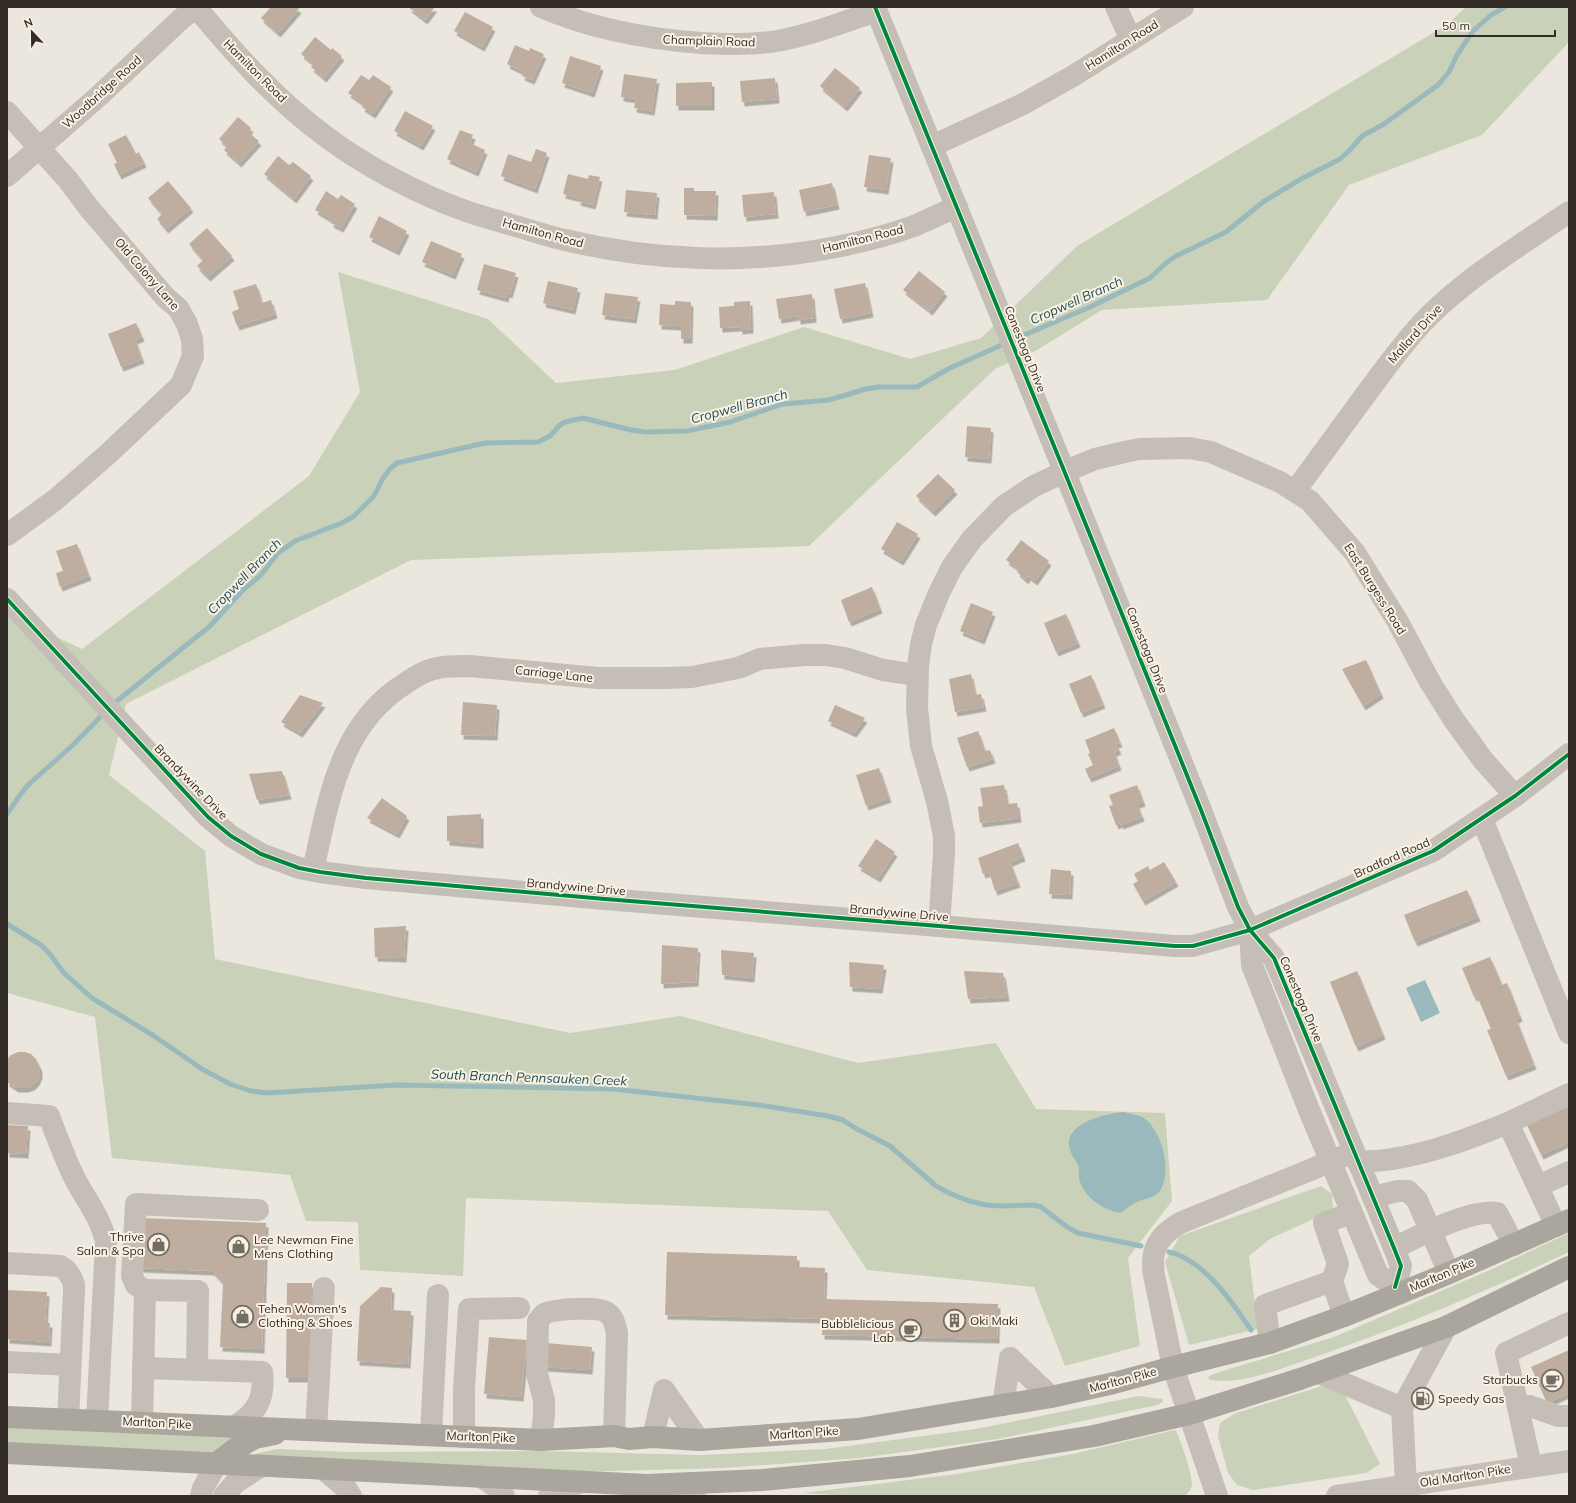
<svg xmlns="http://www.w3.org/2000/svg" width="1576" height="1503" viewBox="0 0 1576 1503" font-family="Mulish,sans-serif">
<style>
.green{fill:#c9d2b8}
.water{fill:#9ab9bc}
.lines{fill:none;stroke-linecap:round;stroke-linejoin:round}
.stream{stroke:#9ab9bc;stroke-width:5}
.building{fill:#bfad9f;filter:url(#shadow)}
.minor{stroke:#c4beb7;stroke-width:22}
.highway{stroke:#aaa59d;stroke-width:22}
.cycleway-casing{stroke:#f9f2e4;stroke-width:6}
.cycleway{stroke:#00873e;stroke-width:4}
.labels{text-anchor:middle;stroke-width:4;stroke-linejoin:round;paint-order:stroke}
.street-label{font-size:12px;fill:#342c26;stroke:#f9f2e4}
.poi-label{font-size:12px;fill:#342c26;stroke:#f9f2e4;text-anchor:start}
.water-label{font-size:13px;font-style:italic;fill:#1b4b55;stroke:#f9f2e4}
</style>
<defs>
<filter id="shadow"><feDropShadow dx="2.5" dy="4.5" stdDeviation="0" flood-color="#0004"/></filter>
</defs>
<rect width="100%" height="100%" fill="#ebe7de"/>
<g class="green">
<polygon points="1466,7 1569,7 1569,42 1482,135 1349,185 1267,300 1102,310 1037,350 995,369 809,546 411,560 126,704 109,775 205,851 215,959 570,1033 680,1016 858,1063 996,1043 1036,1109 1165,1113 1172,1201 1128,1258 1140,1346 1065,1366 1034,1287 867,1270 828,1211 466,1198 463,1276 360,1270 358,1222 306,1221 290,1175 112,1158 95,1017 7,993 7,614 82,649 309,476 360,392 338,272 488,319 556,383 675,370 804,327 910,359 981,338 1077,246 1448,24"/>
<polygon points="1321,1186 1332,1194 1333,1210 1270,1239 1249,1256 1258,1329 1189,1345 1165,1262 1180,1236"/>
<path d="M1569,1233V1252C1486,1291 1402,1327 1315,1357C1281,1368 1246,1385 1210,1380L1208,1377L1213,1374L1334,1337L1490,1270Z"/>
<polygon points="1338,1381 1380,1464 1366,1473 1253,1490 1237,1485 1228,1473 1218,1436 1220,1423 1236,1413"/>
<polygon points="1139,1396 1163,1399 1163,1402 1157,1405 998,1439 860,1458 723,1468 573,1472 280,1458 254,1454 277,1449 348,1452 541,1451 700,1455 825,1449 976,1429"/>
<polygon points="7,1425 222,1434 243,1440 218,1455 7,1444"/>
<path d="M1175,1430C1180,1437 1193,1477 1192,1485C1191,1490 1188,1493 1185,1496H846L803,1493L957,1474L1073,1454Z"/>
</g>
<g class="water">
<polygon points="1425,980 1440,1013 1421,1022 1406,988"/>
<path d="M1124,1112C1130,1114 1139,1115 1144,1118C1162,1131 1173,1172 1160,1191C1155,1198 1147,1198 1139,1201C1132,1204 1127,1208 1121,1213C1103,1210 1083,1197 1079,1178C1078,1175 1079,1171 1079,1168C1077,1161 1070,1154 1069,1146C1065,1123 1107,1113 1124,1112Z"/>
</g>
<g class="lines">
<g class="stream">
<polyline points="1015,339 1090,307 1150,278 1167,262 1176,256 1226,232 1263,202 1301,179 1340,159 1350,150 1362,136 1384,124 1438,85 1449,72 1457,55 1473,31 1491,15 1505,7"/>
<polyline points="112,705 210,626 243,590 261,575 277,554 295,541 342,523 354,516 374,496 383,478 390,469 397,463 485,443 538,442 550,436 560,425 565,422 583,418 631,430 646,432 687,431 730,422 783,404 829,400 866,389 878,387 917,387 948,369 1006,343"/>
<polyline points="7,814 20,795 29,784 72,746 105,712"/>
<polyline points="7,924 41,945 49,953 64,973 92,998 154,1036 202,1069 230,1084 251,1091 267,1093 396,1085 613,1089 759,1105 828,1116 843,1120 855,1128 890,1146 936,1186 949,1193 969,1201 986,1205 1001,1206 1034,1205 1041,1207 1067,1227 1078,1233 1141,1246"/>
<path d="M1169,1252C1203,1259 1233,1303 1251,1330"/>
</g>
</g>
<g class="building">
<polygon points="271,7 297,7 299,9 278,33 261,18"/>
<polygon points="408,7 435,7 425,20"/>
<polygon points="465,12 493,27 482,47 454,31"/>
<polygon points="315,37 331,50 332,48 342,56 324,78 311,67 314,64 301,54"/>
<polygon points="515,45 529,51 530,48 544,54 532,80 522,76 524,72 507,64"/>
<polygon points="570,56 601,66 592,93 562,83"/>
<polygon points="835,68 860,88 845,107 820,86"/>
<polygon points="624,74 657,79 652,111 634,108 636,99 621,97"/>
<polygon points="361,75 369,80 373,75 391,87 373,114 362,107 364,104 348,93"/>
<polygon points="775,78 777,99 742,102 740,81"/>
<polygon points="712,82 712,106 676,106 676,83"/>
<polygon points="405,111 433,126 421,146 394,131"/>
<polygon points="238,117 251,128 248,132 259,141 239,163 224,150 227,146 219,139"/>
<polygon points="460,130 473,135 470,143 485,150 476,172 447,159"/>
<polygon points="126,135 136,154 139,152 144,163 119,175 114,164 117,163 108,144"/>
<polygon points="536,149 547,153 535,189 501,176 508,154 531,162"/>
<polygon points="869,155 891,158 886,190 864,187"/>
<polygon points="278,156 289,165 293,162 311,176 294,199 264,174"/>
<polygon points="568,174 588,179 589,175 600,177 593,205 578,201 579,198 563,194"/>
<polygon points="168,181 191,208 166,229 157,219 162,214 148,198"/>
<polygon points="832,183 837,205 804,212 799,190"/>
<polygon points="684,188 694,188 694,191 716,191 715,216 684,215"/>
<polygon points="626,190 657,193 655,215 624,212"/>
<polygon points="326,191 338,199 341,195 355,204 341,228 331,223 332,220 315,210"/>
<polygon points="774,192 776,214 744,217 742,195"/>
<polygon points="379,216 407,231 397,251 369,237"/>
<polygon points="207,228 232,256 208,277 197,266 203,260 189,244"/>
<polygon points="431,241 462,254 453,275 422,262"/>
<polygon points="484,264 516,273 510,294 507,293 506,298 477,290"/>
<polygon points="919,271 945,292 930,311 903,290"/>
<polygon points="548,281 578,288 573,310 543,303"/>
<polygon points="865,283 871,313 840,319 834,289"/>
<polygon points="256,284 262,303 271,300 275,314 237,326 232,312 239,309 233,291"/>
<polygon points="605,293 638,297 634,319 602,315"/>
<polygon points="812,294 814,318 798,320 798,316 779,319 776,299"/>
<polygon points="675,301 691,302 690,339 681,339 681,326 659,325 660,304 675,305"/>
<polygon points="750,301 751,329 740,330 740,327 720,328 719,307 734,306 734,302"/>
<polygon points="136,323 142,337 135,340 142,359 121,367 108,334"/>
<polygon points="967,426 991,428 989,459 965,457"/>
<polygon points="938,474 955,490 933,512 916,496"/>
<polygon points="897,522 918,534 901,561 881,549"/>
<polygon points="1021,540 1049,561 1035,581 1028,576 1026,580 1017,572 1019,569 1006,560"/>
<polygon points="77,544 89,576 60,587 56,573 63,571 56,551"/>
<polygon points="872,587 880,609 849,622 841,600"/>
<polygon points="971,603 993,612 982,640 960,631"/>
<polygon points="1066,614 1078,643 1056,652 1044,623"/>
<polygon points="1366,660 1381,694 1363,706 1342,669"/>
<polygon points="971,674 975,695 981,694 984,707 955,712 949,679"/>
<polygon points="1091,675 1103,704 1081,713 1069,684"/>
<polygon points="300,695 323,703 300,733 281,722"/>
<polygon points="463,702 497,705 495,736 461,735"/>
<polygon points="835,705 865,718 854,733 828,721"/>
<polygon points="1114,728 1120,743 1116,744 1119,750 1114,752 1119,766 1089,778 1085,769 1093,765 1088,754 1090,753 1085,740"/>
<polygon points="978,731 985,751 990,750 993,759 967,767 957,738"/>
<polygon points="879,768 889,798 866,806 856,775"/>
<polygon points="282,771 289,795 257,800 249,774"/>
<polygon points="1004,785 1007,804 1017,803 1019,818 980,823 978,807 983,806 980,788"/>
<polygon points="1137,785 1143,802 1137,804 1142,817 1121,825 1120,823 1116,825 1109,806 1113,805 1109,795"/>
<polygon points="382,798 407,816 397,834 367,818"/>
<polygon points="481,814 481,844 447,841 447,816"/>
<polygon points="876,839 895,852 878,878 858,866"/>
<polygon points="1018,843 1023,857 1010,862 1018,883 995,891 989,872 983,874 978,858"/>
<polygon points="1164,862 1176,882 1143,901 1133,884 1138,881 1134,874 1148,866 1150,870"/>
<polygon points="1051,869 1071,871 1070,895 1049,894"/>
<polygon points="1467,890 1478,917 1415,942 1404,915"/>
<polygon points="406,926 404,958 375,957 374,928"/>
<polygon points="662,945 698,948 696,982 661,984"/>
<polygon points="721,950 754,953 752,978 722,975"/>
<polygon points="1490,957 1502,985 1507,983 1520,1017 1516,1019 1534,1065 1506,1076 1487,1030 1491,1029 1477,996 1474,997 1462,968"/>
<polygon points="849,962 884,965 880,989 850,987"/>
<polygon points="964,971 1003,973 1007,997 968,999"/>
<polygon points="1357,971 1383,1035 1356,1047 1330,982"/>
<polygon points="18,1052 25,1052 31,1054 36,1059 40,1068 40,1074 37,1081 32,1086 26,1088 16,1088 7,1082 7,1059 11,1055"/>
<polygon points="1569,1106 1569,1142 1541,1155 1527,1125"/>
<polygon points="7,1125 28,1126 26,1154 7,1153"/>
<polygon points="142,1218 266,1223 262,1349 220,1347 223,1283 212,1271 140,1268"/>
<polygon points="667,1252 797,1256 797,1267 825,1268 824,1299 998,1304 997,1339 822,1335 823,1319 665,1315"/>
<polygon points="287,1283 312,1283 311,1378 286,1378"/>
<polygon points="381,1287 392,1288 391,1310 411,1311 408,1364 357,1361 360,1306"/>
<polygon points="7,1290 47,1292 45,1323 50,1323 49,1342 7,1339"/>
<polygon points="489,1337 527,1340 521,1397 484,1394"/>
<polygon points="546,1343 592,1347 590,1370 544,1367"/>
<polygon points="1569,1350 1569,1393 1547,1403 1531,1367"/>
</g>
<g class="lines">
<g class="minor">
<path d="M196,7C234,53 276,100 325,136C365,166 416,193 463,210C479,216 496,220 512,225C530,230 547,236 565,240C653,261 747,265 836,247C862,242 889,235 914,226C928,220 942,213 957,207"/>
<path d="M541,7C592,29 646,39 701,43C726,44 752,45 777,41C811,35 844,22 876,11"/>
<polyline points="875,7 1065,473 1201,810 1238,907 1250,930 1274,958 1394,1248 1401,1266 1395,1287"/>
<polyline points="1116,7 1131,40"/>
<polyline points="7,112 68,180 89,208 166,298 178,308 187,324 192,339 193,356 181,385 108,454 55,500 7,535"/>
<polyline points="932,146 1023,104 1073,76 1183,7"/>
<polyline points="7,176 100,95 181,19 197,7"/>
<path d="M1295,491C1320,457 1344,424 1369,390C1387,366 1406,339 1428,317C1469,276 1521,245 1569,212"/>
<polyline points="7,599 208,817 231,836 261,854 299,868 320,872 366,878 605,899 939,926 1174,946 1193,946 1250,930 1433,851 1515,796 1569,754"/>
<polyline points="1482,819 1569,1033"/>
<path d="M313,870C329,800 339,724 406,683C413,678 421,673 430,670C442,666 456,666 469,666L598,678H667L692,677L738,668L760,659L805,655H826L845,658L883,670L917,675"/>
<polyline points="939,926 944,853 944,836 937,801 921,746 917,708 918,666 921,644 926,625 939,593 952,567 972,539 1004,506 1034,486 1073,468 1095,459 1129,451 1140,449 1189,448 1211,452 1280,482 1310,501 1355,553 1398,622 1430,682 1454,720 1483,760 1515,796"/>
<polyline points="1250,930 1252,965 1309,1110 1378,1275 1395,1287 1398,1294"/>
<path d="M7,1113L49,1116C57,1137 65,1159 75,1179C86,1200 101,1218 106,1242L97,1421"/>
<path d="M1358,1162C1370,1161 1381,1161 1392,1159C1432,1153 1471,1138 1508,1123"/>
<polyline points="1538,1186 1569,1172"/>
<polyline points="1373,1197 1398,1191 1408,1191 1417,1200 1449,1273"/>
<polyline points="1556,1226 1508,1123 1569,1094"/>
<path d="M1394,1248C1419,1236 1470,1209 1497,1213L1514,1245"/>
<polyline points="7,1263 60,1266 66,1270 71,1277 74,1284 74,1292 68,1419"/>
<polyline points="145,1290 136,1285 132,1276 136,1204 258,1210"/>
<polyline points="1344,1316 1332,1281 1338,1264 1324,1223 1351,1213"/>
<polyline points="1270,1343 1265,1305 1332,1281"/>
<polyline points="1010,1358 1051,1397"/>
<polyline points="7,1362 70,1365"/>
<path d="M143,1368L262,1372C265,1399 257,1413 234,1427"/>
<polyline points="1319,1373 1402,1408"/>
<polyline points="1003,1405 1010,1358"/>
<polyline points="1519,1408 1530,1406 1558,1416 1569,1416"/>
<polyline points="142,1423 145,1290 198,1291 197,1370"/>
<polyline points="316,1430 324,1288"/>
<polyline points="431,1435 438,1295"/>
<polyline points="464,1437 464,1389 469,1309 519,1308"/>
<polyline points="653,1437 664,1390 699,1440"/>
<path d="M541,1440L544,1415V1400L537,1374L538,1321C540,1319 542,1316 544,1314C554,1309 597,1306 606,1312C614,1316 615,1326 617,1333L614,1436"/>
<polyline points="1531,1466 1506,1353 1569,1323"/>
<polyline points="322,1468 346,1488 351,1496"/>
<polyline points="480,1476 496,1487 504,1496"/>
<polyline points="1406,1485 1402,1408 1446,1327"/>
<polyline points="650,1491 695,1496"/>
<polyline points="201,1496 203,1488 217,1463"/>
<polyline points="224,1496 235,1483 261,1466"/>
<polyline points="549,1496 581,1482"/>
<path d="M1217,1496L1173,1367L1154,1275C1150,1250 1158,1236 1180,1223L1354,1152"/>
<polyline points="1337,1496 1569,1461"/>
</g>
<g class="highway">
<polyline points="7,1417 541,1440 614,1436 629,1439 653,1437 699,1440 858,1429 1051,1397 1114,1383 1173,1367 1270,1343 1344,1316 1449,1273 1569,1220"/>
<polyline points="7,1453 647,1485 762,1480 910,1466 1094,1436 1189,1414 1300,1379 1446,1327 1569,1267"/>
<polyline points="217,1463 235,1449 255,1438 275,1434"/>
</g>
<defs>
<g id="cycleway">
<polyline points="875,7 1065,473 1201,810 1238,907 1250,930 1274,958 1394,1248 1401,1266 1395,1287"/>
<polyline points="7,599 208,817 231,836 261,854 299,868 320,872 366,878 605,899 939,926 1174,946 1193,946 1250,930 1433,851 1515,796 1569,754"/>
</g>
</defs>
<use href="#cycleway" class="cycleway-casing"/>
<use href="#cycleway" class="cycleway"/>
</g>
<defs>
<symbol id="shop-ring" viewBox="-11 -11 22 22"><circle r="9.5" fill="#f9f2e4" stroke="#746d66" stroke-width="1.5"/><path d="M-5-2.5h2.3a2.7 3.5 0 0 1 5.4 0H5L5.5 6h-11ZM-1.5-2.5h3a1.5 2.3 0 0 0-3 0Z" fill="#746d66"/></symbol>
<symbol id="building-ring" viewBox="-11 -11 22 22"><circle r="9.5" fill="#f9f2e4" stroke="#746d66" stroke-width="1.5"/><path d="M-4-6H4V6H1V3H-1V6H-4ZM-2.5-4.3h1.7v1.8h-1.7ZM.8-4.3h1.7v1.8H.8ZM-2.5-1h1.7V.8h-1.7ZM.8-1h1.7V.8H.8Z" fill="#746d66"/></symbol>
<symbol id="cafe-ring" viewBox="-11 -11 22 22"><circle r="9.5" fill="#f9f2e4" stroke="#746d66" stroke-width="1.5"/><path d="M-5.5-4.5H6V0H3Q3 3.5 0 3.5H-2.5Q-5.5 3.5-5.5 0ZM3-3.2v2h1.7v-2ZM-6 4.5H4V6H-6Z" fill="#746d66"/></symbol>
<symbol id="fuel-ring" viewBox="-11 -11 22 22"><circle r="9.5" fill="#f9f2e4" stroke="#746d66" stroke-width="1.5"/><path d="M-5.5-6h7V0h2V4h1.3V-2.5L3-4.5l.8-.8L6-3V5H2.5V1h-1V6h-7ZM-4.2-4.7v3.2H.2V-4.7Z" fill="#746d66"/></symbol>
</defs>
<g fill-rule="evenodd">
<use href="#shop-ring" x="146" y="1232" width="25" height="25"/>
<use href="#shop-ring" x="226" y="1234" width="25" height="25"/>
<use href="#shop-ring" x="230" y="1304" width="25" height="25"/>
<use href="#building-ring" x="942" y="1308" width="25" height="25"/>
<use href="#cafe-ring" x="898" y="1318" width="25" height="25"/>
<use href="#cafe-ring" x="1540" y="1368" width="25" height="25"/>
<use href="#fuel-ring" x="1410" y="1386" width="25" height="25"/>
</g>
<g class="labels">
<g class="street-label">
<text transform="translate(709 41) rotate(2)" y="4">Champlain Road</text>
<text transform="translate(1122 45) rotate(-32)" y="4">Hamilton Road</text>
<text transform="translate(255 71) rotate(45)" y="4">Hamilton Road</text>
<text transform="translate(102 92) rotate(-42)" y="4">Woodbridge Road</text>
<text transform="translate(543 233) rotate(15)" y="4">Hamilton Road</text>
<text transform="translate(863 239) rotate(-14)" y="4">Hamilton Road</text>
<text transform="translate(147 274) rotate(49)" y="4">Old Colony Lane</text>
<text transform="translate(1415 334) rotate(-48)" y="4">Mallard Drive</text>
<text transform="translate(1025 349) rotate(68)" y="4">Conestoga Drive</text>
<text transform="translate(1375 589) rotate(58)" y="4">East Burgess Road</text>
<text transform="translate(1147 650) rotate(68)" y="4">Conestoga Drive</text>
<text transform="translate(554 674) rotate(6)" y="4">Carriage Lane</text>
<text transform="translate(191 782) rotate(46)" y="4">Brandywine Drive</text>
<text transform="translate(1392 858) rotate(-24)" y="4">Bradford Road</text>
<text transform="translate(576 887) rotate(5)" y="4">Brandywine Drive</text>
<text transform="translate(899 913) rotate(5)" y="4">Brandywine Drive</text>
<text transform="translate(1301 999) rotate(67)" y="4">Conestoga Drive</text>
<text transform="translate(1442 1275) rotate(-23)" y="4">Marlton Pike</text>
<text transform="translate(1123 1380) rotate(-15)" y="4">Marlton Pike</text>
<text transform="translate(157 1423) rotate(3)" y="4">Marlton Pike</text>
<text transform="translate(804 1433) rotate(-4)" y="4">Marlton Pike</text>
<text transform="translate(481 1437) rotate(2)" y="4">Marlton Pike</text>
<text transform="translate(1465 1476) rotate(-9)" y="4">Old Marlton Pike</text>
</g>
<g class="poi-label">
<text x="144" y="1241" text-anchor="end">Thrive<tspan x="144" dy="14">Salon &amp; Spa</tspan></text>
<text x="254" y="1244">Lee Newman Fine<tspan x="254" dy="14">Mens Clothing</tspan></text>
<text x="258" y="1313">Tehen Women's<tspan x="258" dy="14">Clothing &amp; Shoes</tspan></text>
<text x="970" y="1325">Oki Maki</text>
<text x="894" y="1328" text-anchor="end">Bubblelicious<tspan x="894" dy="14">Lab</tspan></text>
<text x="1538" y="1384" text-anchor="end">Starbucks</text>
<text x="1438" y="1403">Speedy Gas</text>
</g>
<g class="water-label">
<text transform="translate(1076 300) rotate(-24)" y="5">Cropwell Branch</text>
<text transform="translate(739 406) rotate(-15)" y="5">Cropwell Branch</text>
<text transform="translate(244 576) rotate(-46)" y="5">Cropwell Branch</text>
<text transform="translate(529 1077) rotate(2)" y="5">South Branch Pennsauken Creek</text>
</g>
</g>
<rect width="1576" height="1503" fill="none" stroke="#342c26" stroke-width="16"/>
<g transform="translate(32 32) rotate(338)" stroke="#f9f2e4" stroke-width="3" paint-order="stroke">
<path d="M0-3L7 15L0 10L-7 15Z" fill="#342c26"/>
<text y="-6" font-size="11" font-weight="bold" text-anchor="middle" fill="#342c26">N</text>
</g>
<path d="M1436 30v6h119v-6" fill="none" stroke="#342c26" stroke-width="2"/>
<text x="1442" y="30" font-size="12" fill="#342c26" stroke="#f9f2e4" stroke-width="3" paint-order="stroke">50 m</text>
</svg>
